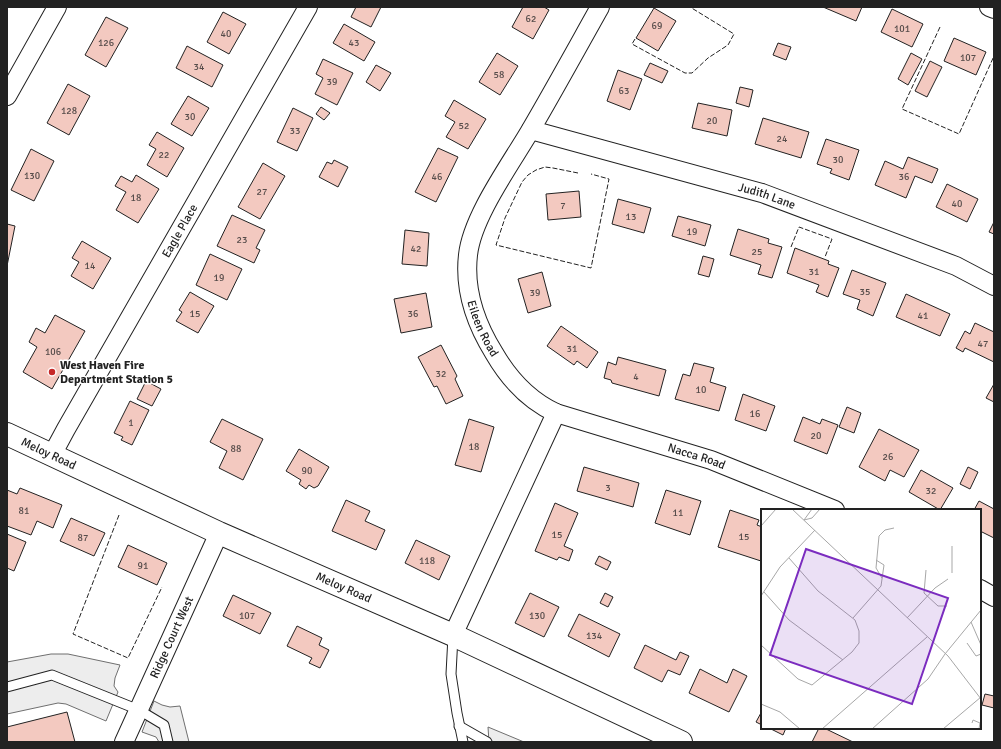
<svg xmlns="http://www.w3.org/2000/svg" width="1001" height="749" viewBox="0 0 1001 749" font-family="Signika,sans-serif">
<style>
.parking{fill:#ededed;stroke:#6f6f6f}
.building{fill:#f3c9c0;stroke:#222}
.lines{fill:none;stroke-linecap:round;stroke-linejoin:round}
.lane-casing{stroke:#222;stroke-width:11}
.street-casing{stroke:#222;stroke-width:20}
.secondary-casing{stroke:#222;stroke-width:24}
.lane{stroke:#fff;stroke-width:9}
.street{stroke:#fff;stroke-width:18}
.secondary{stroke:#fff;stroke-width:22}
.fence{stroke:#222;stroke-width:1;stroke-dasharray:5 2;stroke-linecap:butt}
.poi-dot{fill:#c62828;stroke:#fff;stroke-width:1.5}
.labels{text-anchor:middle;stroke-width:3;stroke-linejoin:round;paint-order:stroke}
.number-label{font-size:10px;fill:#564c4a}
.street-label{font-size:12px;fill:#222;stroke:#fff}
.poi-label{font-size:12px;font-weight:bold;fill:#222;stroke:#fff;text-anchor:start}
.inset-road{fill:none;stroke:#a7a7a7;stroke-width:1}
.view{fill:#7b2cbf;fill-opacity:0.15;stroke:#7b2cbf;stroke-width:2}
.inset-edge{fill:none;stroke:#222;stroke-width:2}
</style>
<rect width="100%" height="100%" fill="#fff"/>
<g class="parking">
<polygon points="51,654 68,654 120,665 115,678 114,686 118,692 106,721 66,704 58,703 7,714 7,662"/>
<polygon points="154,701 162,705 170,707 180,706 189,742 159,742 156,737 142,732"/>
<polygon points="488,727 524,742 489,742"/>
</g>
<g class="building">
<polygon points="356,7 381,7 371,27 351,17"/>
<polygon points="523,7 544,7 549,10 533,39 512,27"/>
<polygon points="823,7 862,7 856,21"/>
<polygon points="654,8 676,21 658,51 636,38"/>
<polygon points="892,9 923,24 912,47 881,32"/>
<polygon points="223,12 246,24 229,54 207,42"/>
<polygon points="106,17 128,28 106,67 85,55"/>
<polygon points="344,24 375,42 364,61 333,43"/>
<polygon points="954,38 986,52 976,75 944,61"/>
<polygon points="778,43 791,47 786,60 773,55"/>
<polygon points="187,46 223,65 212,87 176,68"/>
<polygon points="497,53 518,66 500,95 479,82"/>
<polygon points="911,53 922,59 908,85 898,79"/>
<polygon points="323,59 353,73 337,105 315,94 323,78 316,74"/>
<polygon points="930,61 942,67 927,97 915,91"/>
<polygon points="650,63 668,71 662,83 644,75"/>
<polygon points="376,65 391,73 380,91 366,82"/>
<polygon points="618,70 642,79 630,110 607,101"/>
<polygon points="68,84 90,96 69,135 47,123"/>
<polygon points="740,87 753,90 749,107 736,103"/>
<polygon points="188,96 209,108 192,136 171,124"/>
<polygon points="454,100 486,119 468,149 446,137 455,122 445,116"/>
<polygon points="698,103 732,110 727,136 692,128"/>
<polygon points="321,107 330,113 324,120 316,114"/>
<polygon points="293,108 313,118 297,151 277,142"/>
<polygon points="763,118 809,132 801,158 755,144"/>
<polygon points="157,132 184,148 167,177 147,165 156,149 149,145"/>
<polygon points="826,139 859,150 849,180 830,173 832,169 817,164"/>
<polygon points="438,148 458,157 436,202 415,192"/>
<polygon points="31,149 54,161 34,201 11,190"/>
<polygon points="908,157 938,169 932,183 915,176 906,198 875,185 885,161 903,169"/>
<polygon points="334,160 348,167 338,187 319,177 327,162 332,164"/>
<polygon points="263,163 285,176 260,219 238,207"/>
<polygon points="136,175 159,189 138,223 116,210 126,192 115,186 121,176 132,182"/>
<polygon points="947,184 978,199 967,222 936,207"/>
<polygon points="579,191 581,217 548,220 546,194"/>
<polygon points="618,199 651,208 644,233 612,224"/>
<polygon points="232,215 265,230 256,248 260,250 254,263 217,246"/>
<polygon points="678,216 711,225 705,246 672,236"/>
<polygon points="994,222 994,234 989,232"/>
<polygon points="7,224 15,226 7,266"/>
<polygon points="738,229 769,239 768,243 782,247 772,278 758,274 761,265 730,255"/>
<polygon points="405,230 429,233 427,266 402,264"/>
<polygon points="82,241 111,258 93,289 71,276 79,262 72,258"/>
<polygon points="795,248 829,261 828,264 839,268 828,297 816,292 819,285 787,273"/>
<polygon points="210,254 242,269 227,300 196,285"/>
<polygon points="703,256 714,259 709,277 698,274"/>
<polygon points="852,270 886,283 873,316 857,309 860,300 843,294"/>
<polygon points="542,272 551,306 528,313 518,279"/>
<polygon points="190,292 214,306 198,333 176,321 182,312 179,310"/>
<polygon points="426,293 432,327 401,333 394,299"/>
<polygon points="906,294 950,314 940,336 896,317"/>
<polygon points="55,315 85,331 52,389 23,372 37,347 29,342 36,328 45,333"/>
<polygon points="975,323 994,332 994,362 965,348 963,352 956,348 965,331 970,334"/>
<polygon points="561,326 598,352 587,368 577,361 574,365 547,346"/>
<polygon points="441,345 457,376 455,379 463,396 446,404 437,386 434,387 418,357"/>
<polygon points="618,357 666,370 659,396 612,383 611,380 604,378 608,362 616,365"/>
<polygon points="694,363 714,368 710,382 726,387 719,411 675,399 683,374 690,376"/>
<polygon points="146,381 161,389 152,406 137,399"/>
<polygon points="994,384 994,402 986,398"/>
<polygon points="743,394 775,406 766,431 735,420"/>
<polygon points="130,401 149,410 132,445 121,440 123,437 114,433"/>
<polygon points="847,407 861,413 854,433 839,427"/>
<polygon points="803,417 820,424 822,419 838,425 827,454 794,441"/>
<polygon points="222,419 263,439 243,480 219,468 227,451 210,442"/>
<polygon points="469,419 494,427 481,472 455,465"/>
<polygon points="879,429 919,450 904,477 890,470 885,481 859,467"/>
<polygon points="299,449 329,467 318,486 314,488 309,485 306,489 299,484 301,480 286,471"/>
<polygon points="584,467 639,483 633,507 577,491"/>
<polygon points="968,467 978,472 970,489 960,484"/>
<polygon points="921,470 953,488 940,510 909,492"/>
<polygon points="20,488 62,505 53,528 37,521 31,535 7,526 7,490 17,494"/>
<polygon points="666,490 701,501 690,535 655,523"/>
<polygon points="346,500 370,511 365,521 385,530 376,550 332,531"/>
<polygon points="979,501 994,509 994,538 980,531 980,510 974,510"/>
<polygon points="555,503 578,513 564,546 573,550 569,561 559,557 557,560 535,551"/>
<polygon points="730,510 759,520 757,525 762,527 761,561 718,547"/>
<polygon points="71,518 105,533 94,556 60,541"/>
<polygon points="7,534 26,542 14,571 7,568"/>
<polygon points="416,540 450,556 439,580 405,563"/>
<polygon points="128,545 167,563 157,585 118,567"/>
<polygon points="599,556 611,562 607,570 595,564"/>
<polygon points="530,593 559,607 544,637 515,623"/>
<polygon points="605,593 613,597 608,607 600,603"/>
<polygon points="233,595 271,613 260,634 223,616"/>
<polygon points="579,614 620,634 609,657 568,636"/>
<polygon points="297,626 322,638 319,645 329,650 320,668 309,663 312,658 287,646"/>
<polygon points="645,645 676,660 680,652 689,656 680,675 668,670 662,682 634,668"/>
<polygon points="700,669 727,683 733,669 747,676 729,712 689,693"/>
<polygon points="985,694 994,696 994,708 982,705"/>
<polygon points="762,711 762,725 756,722"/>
<polygon points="67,712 75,742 7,742 7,727"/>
<polygon points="769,728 786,728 783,735"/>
<polygon points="819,728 824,728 853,742 812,742"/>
</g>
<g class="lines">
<defs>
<g id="lane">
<polyline points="453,636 451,674 457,713 463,742"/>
<polyline points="7,687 52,675 139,710 164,725 168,742"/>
<polyline points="459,726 487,742"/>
</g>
<g id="street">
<path id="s1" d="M600,7C577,48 554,90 530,131C510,165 472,217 468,255C464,290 476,324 494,353C509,379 528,400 556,413L711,460L835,510"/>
<polyline points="989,7 994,9"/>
<polyline points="7,96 57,7"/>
<path id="s2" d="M531,130L762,193L956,266L994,286"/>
<path id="s3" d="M52,455L66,429L308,7"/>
<polyline points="980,589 994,597"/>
<polyline points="453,635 556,413"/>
<path id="s4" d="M124,742L219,533"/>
</g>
<g id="secondary">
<path id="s5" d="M7,434L219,533L453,635L681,742"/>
</g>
</defs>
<use href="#lane" class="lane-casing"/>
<use href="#street" class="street-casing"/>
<use href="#secondary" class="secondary-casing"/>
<use href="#lane" class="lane"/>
<use href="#street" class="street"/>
<use href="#secondary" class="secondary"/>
<g class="fence">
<polyline points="940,27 902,109 959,134 994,56"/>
<polyline points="635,39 632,44 685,73 692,73 708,58 728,45 734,34 690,7"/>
<polyline points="578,173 553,168 545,167 536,170 528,175 522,182 505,218 496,245 591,268 609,179 591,174"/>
<polyline points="791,247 799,227 832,239 825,257"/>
<polyline points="119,515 73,634 128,658 162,587"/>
</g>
</g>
<circle class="poi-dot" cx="52" cy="372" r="4"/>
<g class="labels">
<g class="number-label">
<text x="531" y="22">62</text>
<text x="657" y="29">69</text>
<text x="902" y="32">101</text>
<text x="226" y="37">40</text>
<text x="106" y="46">126</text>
<text x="354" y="46">43</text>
<text x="968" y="61">107</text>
<text x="199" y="70">34</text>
<text x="499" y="78">58</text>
<text x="332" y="85">39</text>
<text x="624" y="94">63</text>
<text x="69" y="114">128</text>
<text x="190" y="120">30</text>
<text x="712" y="124">20</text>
<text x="464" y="129">52</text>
<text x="295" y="134">33</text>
<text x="782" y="142">24</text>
<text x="164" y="158">22</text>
<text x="838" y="163">30</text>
<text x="32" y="179">130</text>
<text x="437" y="180">46</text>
<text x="904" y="180">36</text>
<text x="262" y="195">27</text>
<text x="136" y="201">18</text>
<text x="957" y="207">40</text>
<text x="563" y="209">7</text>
<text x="631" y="220">13</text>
<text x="692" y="235">19</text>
<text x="242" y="243">23</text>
<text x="416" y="252">42</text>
<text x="757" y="255">25</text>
<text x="90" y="269">14</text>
<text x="814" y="275">31</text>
<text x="219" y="281">19</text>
<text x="865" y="295">35</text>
<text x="535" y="296">39</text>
<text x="195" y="317">15</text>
<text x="413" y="317">36</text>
<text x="923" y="319">41</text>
<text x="983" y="347">47</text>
<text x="572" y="352">31</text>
<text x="53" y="355">106</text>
<text x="441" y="377">32</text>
<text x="636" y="380">4</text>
<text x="701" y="393">10</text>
<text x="755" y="417">16</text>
<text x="131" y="426">1</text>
<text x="816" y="439">20</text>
<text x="474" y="450">18</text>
<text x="236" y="452">88</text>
<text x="888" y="460">26</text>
<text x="307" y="474">90</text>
<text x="608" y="491">3</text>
<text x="931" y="494">32</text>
<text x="24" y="514">81</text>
<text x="678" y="516">11</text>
<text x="557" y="538">15</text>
<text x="744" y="540">15</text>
<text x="83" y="541">87</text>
<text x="427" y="564">118</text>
<text x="143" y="569">91</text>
<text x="247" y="619">107</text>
<text x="537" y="619">130</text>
<text x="594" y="639">134</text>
</g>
<g class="street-label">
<text dy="4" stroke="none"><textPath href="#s2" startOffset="245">Judith Lane</textPath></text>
<text dy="4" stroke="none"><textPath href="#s3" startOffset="258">Eagle Place</textPath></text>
<text dy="4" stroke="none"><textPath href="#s1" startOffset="358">Eileen Road</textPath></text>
<text dy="4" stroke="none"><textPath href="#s5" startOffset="46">Meloy Road</textPath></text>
<text dy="4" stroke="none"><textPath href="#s1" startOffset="620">Nacca Road</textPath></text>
<text dy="4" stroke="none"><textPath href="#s5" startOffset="370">Meloy Road</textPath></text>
<text dy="4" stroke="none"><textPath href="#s4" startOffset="115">Ridge Court West</textPath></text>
</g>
<g class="poi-label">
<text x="60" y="369">West Haven Fire<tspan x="60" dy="14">Department Station 5</tspan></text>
</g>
</g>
<g transform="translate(761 509)">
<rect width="220" height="220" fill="#fff"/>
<path class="inset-road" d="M31,0L187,147L220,190M43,11L51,9L59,0M43,11L51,0M0,17L15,0M191,37V64M165,61L163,84L177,97H186M121,69L115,59L118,27L124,21L133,19M3,83L28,111L82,151M0,87L19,58L54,21M92,109L120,77L123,56L115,51M146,109L174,79L187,70M210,113L220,136M206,134L215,147L220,145M0,136L37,170L51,176L91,143L98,134V122L94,111L57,82L28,49M184,145L220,101M0,195L19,203L39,220M211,214L212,211L219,214L218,220M61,220L166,128M111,220L167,170L184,145M182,220L220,188"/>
<path class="view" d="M45,40L187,89L151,195L9,146Z"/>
<rect width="220" height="220" class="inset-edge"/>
</g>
<rect width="1001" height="749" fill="none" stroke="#222222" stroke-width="16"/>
</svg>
